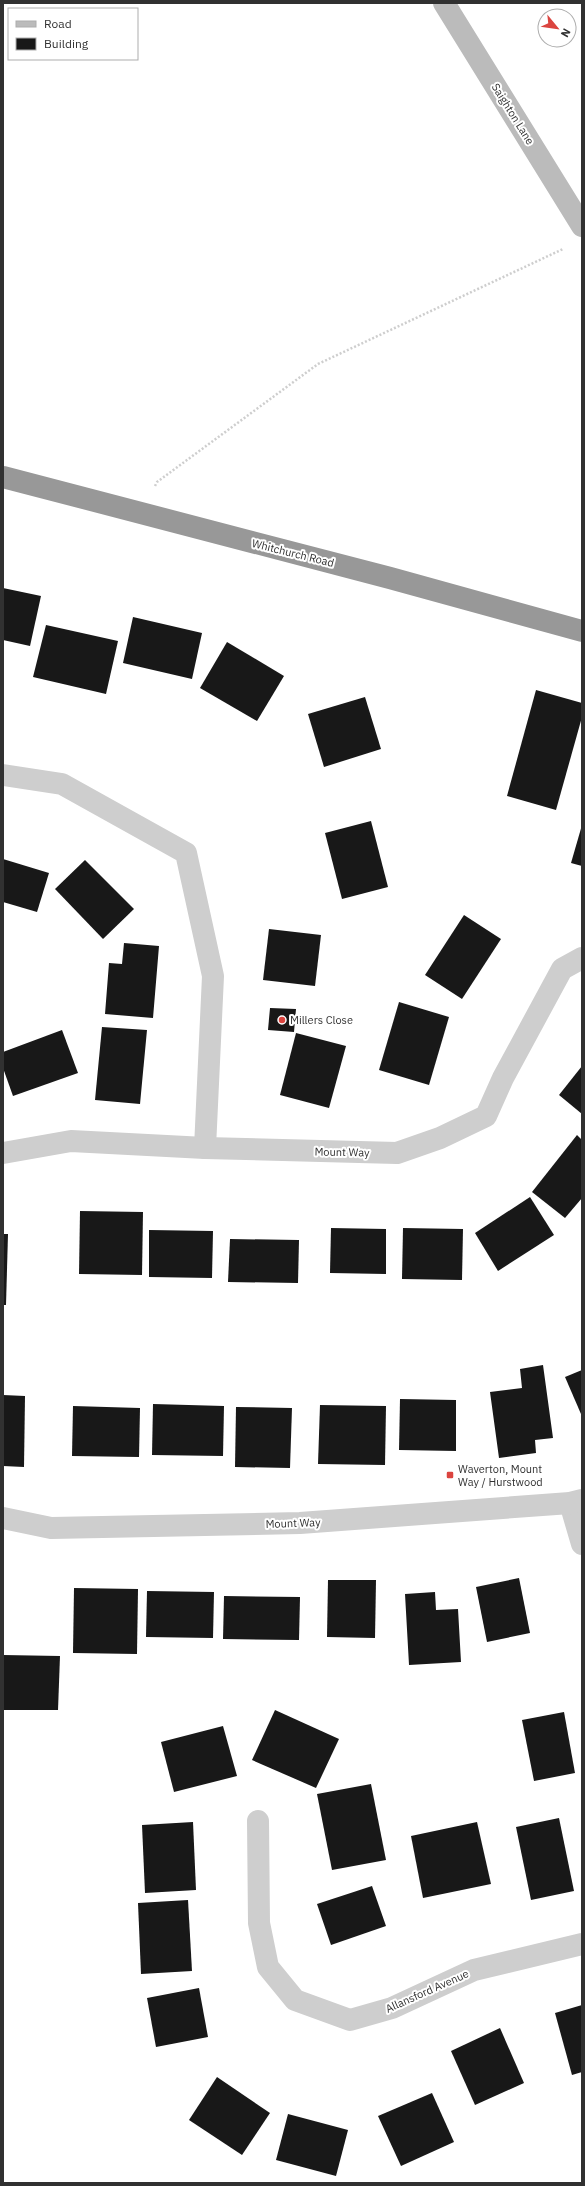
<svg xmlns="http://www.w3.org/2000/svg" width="585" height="2186" viewBox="0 0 585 2186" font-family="'IBM Plex Sans',sans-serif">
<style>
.building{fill:#181818}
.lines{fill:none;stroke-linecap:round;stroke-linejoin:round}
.path{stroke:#cecece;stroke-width:2.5;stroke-dasharray:2 2;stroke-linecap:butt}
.street{stroke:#cecece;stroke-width:22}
.secondary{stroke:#bbb;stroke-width:22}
.highway{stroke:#989898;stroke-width:22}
.poi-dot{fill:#db443f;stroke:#fff;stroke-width:1.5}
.labels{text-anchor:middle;stroke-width:4;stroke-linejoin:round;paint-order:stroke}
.street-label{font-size:11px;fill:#313131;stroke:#fff}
.poi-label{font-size:11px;fill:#313131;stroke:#fff;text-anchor:start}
</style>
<rect width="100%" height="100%" fill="#fff"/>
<g class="building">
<polygon points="3,588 41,596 30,646 3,640"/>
<polygon points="133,617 202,633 192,679 123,663"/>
<polygon points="46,625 118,641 106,694 33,677"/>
<polygon points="227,642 284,676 257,721 200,688"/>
<polygon points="536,690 582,703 582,717 556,810 507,796"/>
<polygon points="365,697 381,749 324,767 308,714"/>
<polygon points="371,821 388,887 342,899 325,833"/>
<polygon points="582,825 582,866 571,863"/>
<polygon points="3,859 49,873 37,912 3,902"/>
<polygon points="85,860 134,909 103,939 55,889"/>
<polygon points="464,915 501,939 462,999 425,975"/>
<polygon points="269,929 321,935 315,986 263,980"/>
<polygon points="124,943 159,946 153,1018 105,1014 109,963 122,964"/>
<polygon points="399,1002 449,1017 429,1085 379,1070"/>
<polygon points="270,1008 296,1009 294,1032 268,1030"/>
<polygon points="102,1027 147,1030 140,1104 95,1100"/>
<polygon points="62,1030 78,1073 13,1096 3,1068 3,1052"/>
<polygon points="296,1033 346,1046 329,1108 280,1095"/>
<polygon points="582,1066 582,1114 559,1095"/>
<polygon points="577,1135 582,1140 582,1198 565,1218 532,1192"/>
<polygon points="530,1197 554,1235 498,1271 475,1233"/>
<polygon points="80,1211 143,1212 142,1275 79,1274"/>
<polygon points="331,1228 386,1229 386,1274 330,1273"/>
<polygon points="403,1228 463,1229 462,1280 402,1279"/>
<polygon points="149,1230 213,1231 212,1278 149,1277"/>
<polygon points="3,1234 8,1234 6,1305 3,1305"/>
<polygon points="230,1239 299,1240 298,1283 228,1282"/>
<polygon points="543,1365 553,1438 535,1440 536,1453 499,1458 490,1392 522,1388 520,1369"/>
<polygon points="582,1370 582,1414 581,1414 565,1377"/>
<polygon points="3,1395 25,1396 24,1467 3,1466"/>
<polygon points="400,1399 456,1400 456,1451 399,1450"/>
<polygon points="153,1404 224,1406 223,1456 152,1455"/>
<polygon points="320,1405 386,1406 385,1465 318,1464"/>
<polygon points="73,1406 140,1408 139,1457 72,1456"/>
<polygon points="236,1407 292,1408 290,1468 235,1467"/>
<polygon points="519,1578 530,1633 487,1642 476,1587"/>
<polygon points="328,1580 376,1580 375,1638 327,1637"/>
<polygon points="74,1588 138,1589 137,1654 73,1653"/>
<polygon points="147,1591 214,1592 213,1638 146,1637"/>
<polygon points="435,1592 436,1610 458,1609 461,1662 409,1665 405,1594"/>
<polygon points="224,1596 300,1597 299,1640 223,1639"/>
<polygon points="3,1655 60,1656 58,1710 3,1710"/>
<polygon points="275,1710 339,1739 316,1788 252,1760"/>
<polygon points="564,1712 575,1773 534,1781 522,1720"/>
<polygon points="223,1726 237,1776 174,1792 161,1742"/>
<polygon points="371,1784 386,1860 332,1870 317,1794"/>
<polygon points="559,1818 574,1891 531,1900 516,1827"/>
<polygon points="193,1822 196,1890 145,1893 142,1825"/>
<polygon points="477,1822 491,1884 423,1898 411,1836"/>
<polygon points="372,1886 386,1926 331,1945 317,1904"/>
<polygon points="188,1900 192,1971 141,1974 138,1903"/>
<polygon points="199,1988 208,2037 156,2047 147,1998"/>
<polygon points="582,2005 582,2072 572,2075 555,2013"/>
<polygon points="500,2028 524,2083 475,2105 451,2051"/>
<polygon points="217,2077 270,2113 242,2155 189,2120"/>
<polygon points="432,2093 454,2142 401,2166 378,2116"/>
<polygon points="288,2114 348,2130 336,2176 276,2160"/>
</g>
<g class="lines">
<polyline class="path" points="155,486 157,482 318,364 563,249"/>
<g class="street">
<polyline points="3,775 62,784 186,853 213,976 205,1148"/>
<polyline points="3,1153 71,1141 205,1148 397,1153 440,1138 486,1116 503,1078 562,969 582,958"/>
<polyline points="570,1503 582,1544"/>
<polyline points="3,1518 51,1528 300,1523 570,1503 582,1500"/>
<polyline points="258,1821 259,1923 268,1967 295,2000 350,2020 392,2008 474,1970 582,1944"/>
</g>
<polyline class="secondary" points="444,3 582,226"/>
<polyline class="highway" points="3,477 390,578 582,631"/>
</g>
<g class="poi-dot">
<circle cx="282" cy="1020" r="4"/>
<rect x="446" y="1471" width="8" height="8" rx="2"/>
</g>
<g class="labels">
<g class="street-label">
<text transform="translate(513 114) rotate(58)" y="4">Saighton Lane</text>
<text transform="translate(293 553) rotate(14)" y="4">Whitchurch Road</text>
<text transform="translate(342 1152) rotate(1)" y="4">Mount Way</text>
<text transform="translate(293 1523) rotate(-2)" y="4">Mount Way</text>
<text transform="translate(427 1991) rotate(-24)" y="4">Allansford Avenue</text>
</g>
<g class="poi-label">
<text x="290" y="1024">Millers Close</text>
<text x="458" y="1473">Waverton, Mount<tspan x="458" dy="13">Way / Hurstwood</tspan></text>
</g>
</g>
<rect width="585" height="2186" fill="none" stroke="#313131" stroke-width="8"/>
<rect x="8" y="8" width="130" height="52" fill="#ffffff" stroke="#adadad"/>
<rect x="16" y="21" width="20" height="6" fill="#bbbbbb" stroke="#adadad"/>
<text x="44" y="28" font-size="12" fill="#313131">Road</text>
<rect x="16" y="38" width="20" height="12" fill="#181818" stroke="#adadad"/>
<text x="44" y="48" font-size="12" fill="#313131">Building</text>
<g transform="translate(557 28) rotate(119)"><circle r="19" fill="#ffffff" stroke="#adadad"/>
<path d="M0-3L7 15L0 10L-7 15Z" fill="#db443f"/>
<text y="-6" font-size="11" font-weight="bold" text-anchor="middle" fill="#313131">N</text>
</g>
</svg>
